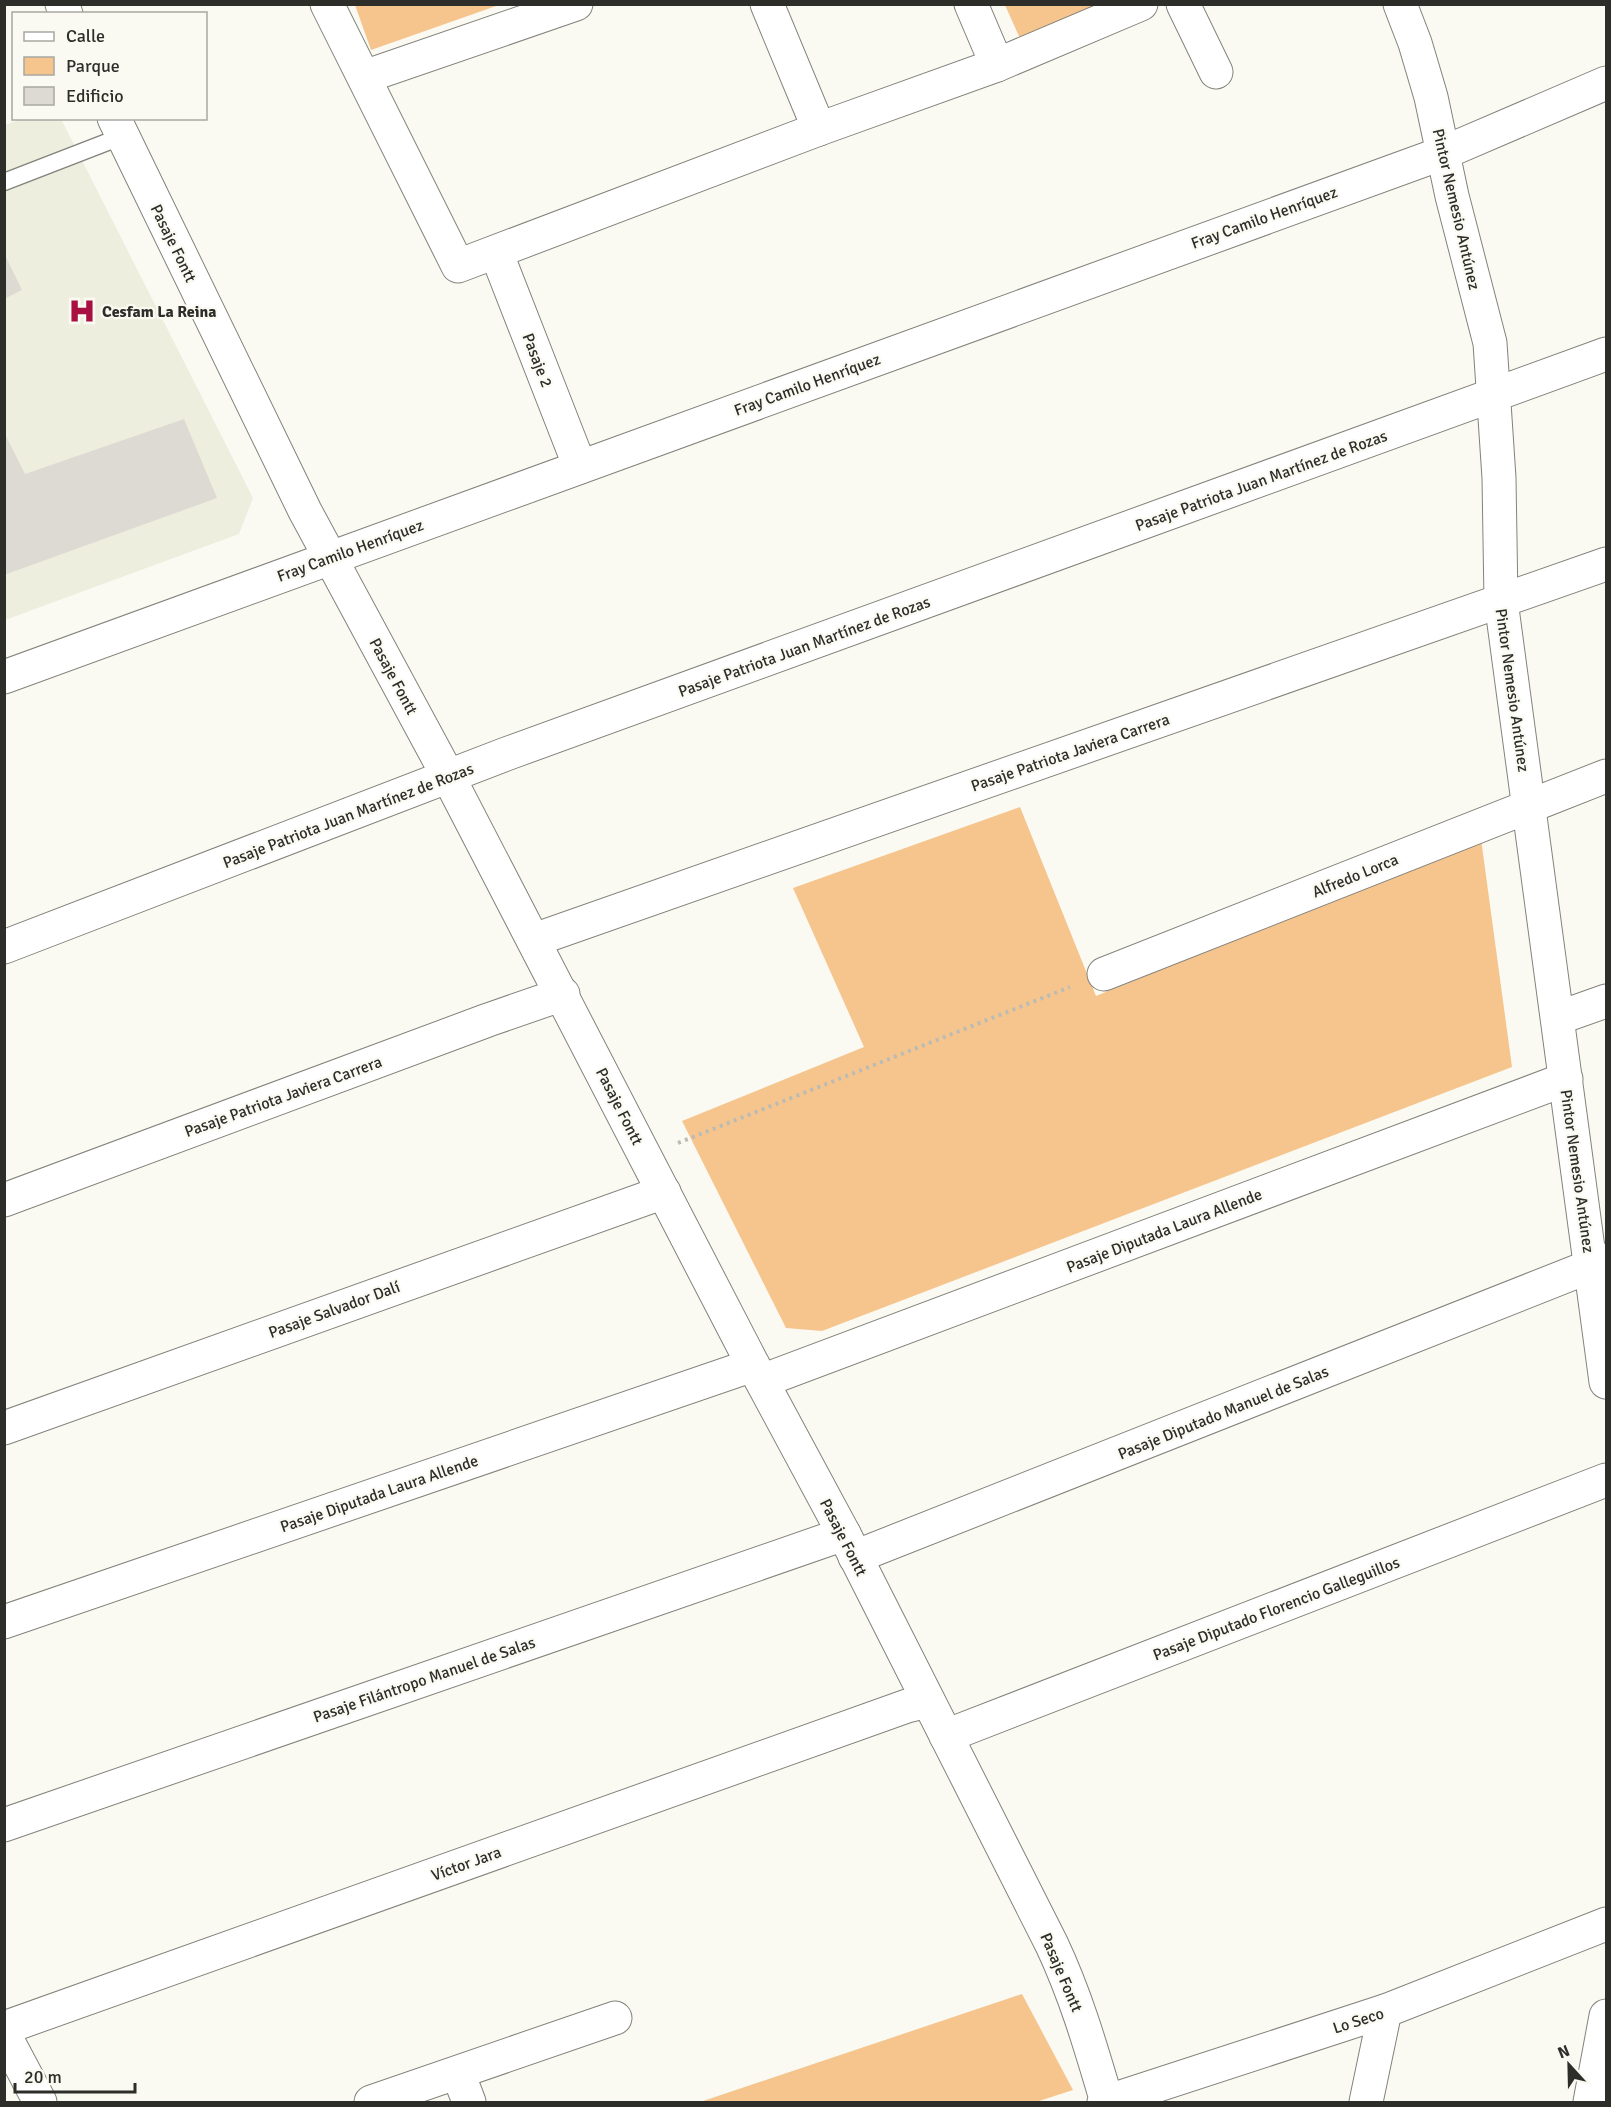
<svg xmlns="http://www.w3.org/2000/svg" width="1611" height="2107" viewBox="0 0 1611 2107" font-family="Signika,sans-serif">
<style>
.built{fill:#eeeedf}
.green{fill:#f6c58e}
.building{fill:#dddad3}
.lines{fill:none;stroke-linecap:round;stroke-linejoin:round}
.service-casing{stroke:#83837c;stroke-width:19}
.minor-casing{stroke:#83837c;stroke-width:35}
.secondary-casing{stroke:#83837c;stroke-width:35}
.path{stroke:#bbbbb5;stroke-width:4;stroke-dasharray:3 4.5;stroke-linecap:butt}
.service{stroke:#fff;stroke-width:16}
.minor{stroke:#fff;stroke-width:33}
.secondary{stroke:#fff;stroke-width:33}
.labels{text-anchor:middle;stroke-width:4.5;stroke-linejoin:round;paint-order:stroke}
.street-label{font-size:16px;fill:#2d2d2a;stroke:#fafaf2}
.poi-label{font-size:16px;font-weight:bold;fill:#2d2d2a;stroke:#fafaf2;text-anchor:start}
</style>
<rect width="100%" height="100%" fill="#fafaf2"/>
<polygon class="built" points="21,119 61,119 253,498 239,534 5,620 5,125"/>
<g class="green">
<polygon points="355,5 355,4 499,5 371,50"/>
<polygon points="1005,5 1108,5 1022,43"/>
<polygon points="1020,807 1096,996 1481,839 1512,1067 822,1331 786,1328 682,1121 864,1047 793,888"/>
<polygon points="1022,1994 1073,2090 1036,2102 700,2102"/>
</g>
<g class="building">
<polygon points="4,253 22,290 4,299"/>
<polygon points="184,419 217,498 4,575 4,432 25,474"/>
</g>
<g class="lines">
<defs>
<polyline id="service" points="4,182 123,136"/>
<g id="minor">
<polyline points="62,4 66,14"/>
<polyline points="327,4 458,266 819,129 997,65 1141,4"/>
<polyline points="767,4 819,129"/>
<polyline points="971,4 997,65"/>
<polyline points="1183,4 1216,72"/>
<polyline points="1400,4 1415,43 1431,97 1452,196 1490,343 1499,478 1501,601 1606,1382"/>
<polyline points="364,77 576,4"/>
<path d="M114,118L305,511L448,776L753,1365L844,1534L1052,1945C1076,1996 1091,2048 1107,2102H1104"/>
<polyline points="496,252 580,467"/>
<polyline points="4,677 1443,153 1606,83"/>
<polyline points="534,940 1606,564"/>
<polyline points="4,947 506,754 1606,354"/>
<polyline points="1104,974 1606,776"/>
<polyline points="1558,1018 1606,1001"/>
<polyline points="4,1200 488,1020 563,994"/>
<polyline points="762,1381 1566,1079"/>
<polyline points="4,1428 664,1192"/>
<polyline points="855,1557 1606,1260"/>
<polyline points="4,1622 753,1365"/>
<polyline points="946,1736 1606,1480"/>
<polyline points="4,1825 844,1534"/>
<polyline points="4,2028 907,1706 928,1701"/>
<polyline points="4,2034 40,2102"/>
<polyline points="458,2073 469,2102"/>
<polyline points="371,2102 615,2018"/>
<polyline points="1366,2102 1385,2011"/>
<polyline points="1590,2102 1606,2016"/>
</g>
<polyline id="secondary" points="1106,2102 1385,2011 1606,1924"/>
</defs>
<use href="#service" class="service-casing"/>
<use href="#minor" class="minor-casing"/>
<use href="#secondary" class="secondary-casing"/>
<polyline class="path" points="678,1143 1070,987"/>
<use href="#service" class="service"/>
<use href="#minor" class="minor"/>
<use href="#secondary" class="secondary"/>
</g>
<defs>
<symbol id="hospital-bare" viewBox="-9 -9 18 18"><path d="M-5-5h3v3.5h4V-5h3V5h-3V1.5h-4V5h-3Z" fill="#a71040" stroke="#fafaf2" stroke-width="2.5" paint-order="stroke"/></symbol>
</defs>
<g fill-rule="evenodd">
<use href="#hospital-bare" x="63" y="292" width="38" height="38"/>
</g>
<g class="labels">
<g class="street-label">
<text transform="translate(1457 209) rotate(77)" y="6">Pintor Nemesio Antúnez</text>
<text transform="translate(1264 217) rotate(-20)" y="6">Fray Camilo Henríquez</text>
<text transform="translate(174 243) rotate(64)" y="6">Pasaje Fontt</text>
<text transform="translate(538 360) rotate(69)" y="6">Pasaje 2</text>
<text transform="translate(807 384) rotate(-20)" y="6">Fray Camilo Henríquez</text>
<text transform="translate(1261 480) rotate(-20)" y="6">Pasaje Patriota Juan Martínez de Rozas</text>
<text transform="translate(350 550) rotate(-20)" y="6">Fray Camilo Henríquez</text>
<text transform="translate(804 646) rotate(-20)" y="6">Pasaje Patriota Juan Martínez de Rozas</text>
<text transform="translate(394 676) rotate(62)" y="6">Pasaje Fontt</text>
<text transform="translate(1513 690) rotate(82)" y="6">Pintor Nemesio Antúnez</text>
<text transform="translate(1070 752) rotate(-19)" y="6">Pasaje Patriota Javiera Carrera</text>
<text transform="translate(348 815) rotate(-21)" y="6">Pasaje Patriota Juan Martínez de Rozas</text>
<text transform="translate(1355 875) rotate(-22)" y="6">Alfredo Lorca</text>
<text transform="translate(283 1096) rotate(-20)" y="6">Pasaje Patriota Javiera Carrera</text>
<text transform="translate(620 1106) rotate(63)" y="6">Pasaje Fontt</text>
<text transform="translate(1578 1171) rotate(82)" y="6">Pintor Nemesio Antúnez</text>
<text transform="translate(1164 1230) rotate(-21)" y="6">Pasaje Diputada Laura Allende</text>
<text transform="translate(334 1309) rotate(-20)" y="6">Pasaje Salvador Dalí</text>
<text transform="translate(1223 1412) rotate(-22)" y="6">Pasaje Diputado Manuel de Salas</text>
<text transform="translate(379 1493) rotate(-19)" y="6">Pasaje Diputada Laura Allende</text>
<text transform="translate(844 1537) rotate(63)" y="6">Pasaje Fontt</text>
<text transform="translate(1276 1608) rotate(-21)" y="6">Pasaje Diputado Florencio Galleguillos</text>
<text transform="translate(424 1679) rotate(-19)" y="6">Pasaje Filántropo Manuel de Salas</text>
<text transform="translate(466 1863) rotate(-20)" y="6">Víctor Jara</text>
<text transform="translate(1062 1972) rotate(67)" y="6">Pasaje Fontt</text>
<text transform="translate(1358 2020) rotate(-18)" y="6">Lo Seco</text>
</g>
<g class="poi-label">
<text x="102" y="317">Cesfam La Reina</text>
</g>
</g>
<rect width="1611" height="2107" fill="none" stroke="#2d2d2a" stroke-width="12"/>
<rect x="12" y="12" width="195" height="108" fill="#fafaf2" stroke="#a8a8a2" stroke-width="1.5"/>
<rect x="24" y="32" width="30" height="9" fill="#ffffff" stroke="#a8a8a2" stroke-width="1.5"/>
<text x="66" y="42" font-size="18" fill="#2d2d2a">Calle</text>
<rect x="24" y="57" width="30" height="18" fill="#f6c58e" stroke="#a8a8a2" stroke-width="1.5"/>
<text x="66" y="72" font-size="18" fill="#2d2d2a">Parque</text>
<rect x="24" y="87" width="30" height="18" fill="#dddad3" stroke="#a8a8a2" stroke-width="1.5"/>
<text x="66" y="102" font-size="18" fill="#2d2d2a">Edificio</text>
<g transform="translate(1569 2065) rotate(338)" stroke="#fafaf2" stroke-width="4.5" paint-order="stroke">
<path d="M0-4.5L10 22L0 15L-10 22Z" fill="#2d2d2a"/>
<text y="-9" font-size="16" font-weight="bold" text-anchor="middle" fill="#2d2d2a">N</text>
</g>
<path d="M15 2083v9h120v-9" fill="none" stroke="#2d2d2a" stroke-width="3"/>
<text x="24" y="2083" font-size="18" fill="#2d2d2a" stroke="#fafaf2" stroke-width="4.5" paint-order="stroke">20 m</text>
</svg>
